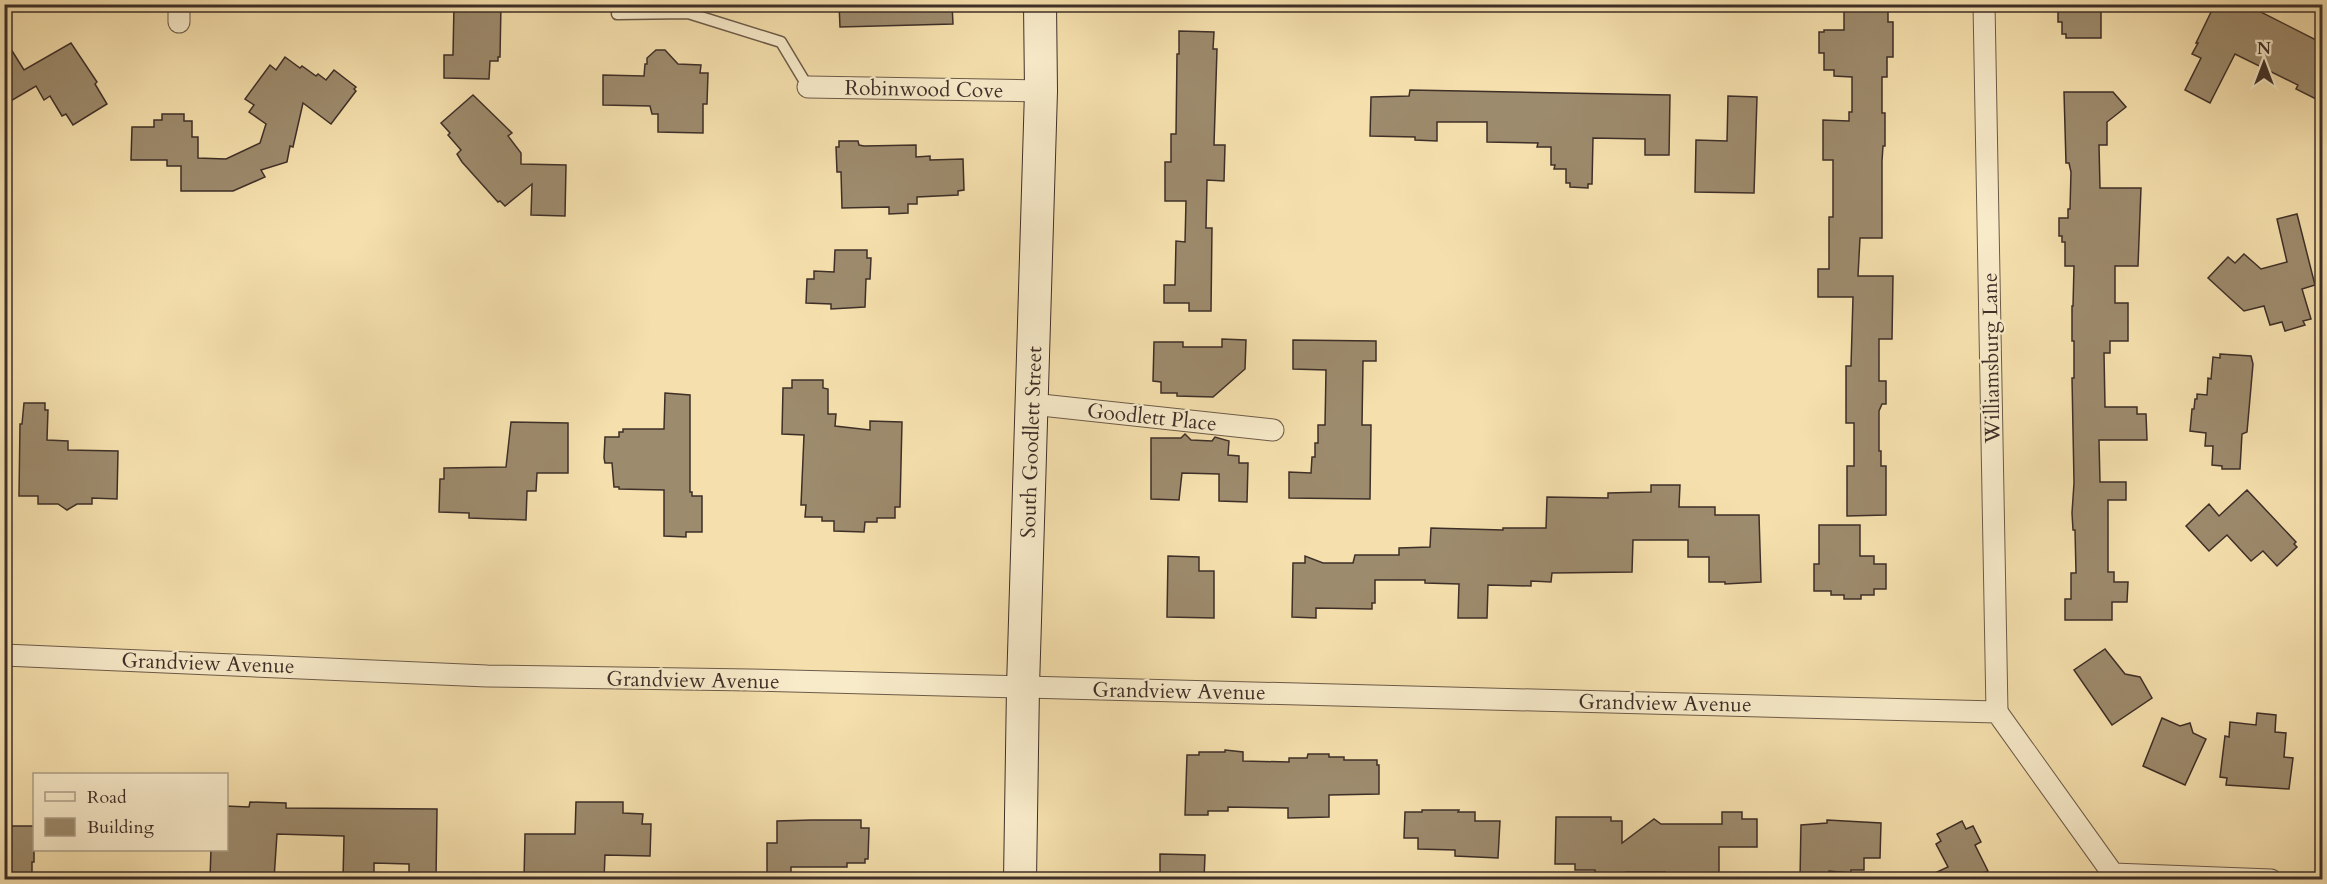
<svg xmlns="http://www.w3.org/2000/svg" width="2327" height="884" viewBox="0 0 2327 884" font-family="Cardo,serif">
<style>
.building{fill:#9d8b6d;stroke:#3e2f28;stroke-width:1.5}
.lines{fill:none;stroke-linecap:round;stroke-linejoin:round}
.lane-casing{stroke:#6c5b49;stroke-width:13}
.street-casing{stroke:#6c5b49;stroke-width:23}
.secondary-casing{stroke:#3e2f28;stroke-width:34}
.lane{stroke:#f8ebca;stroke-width:10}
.street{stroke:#f8ebca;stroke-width:21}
.secondary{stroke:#f8ebca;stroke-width:32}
.labels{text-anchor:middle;stroke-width:4.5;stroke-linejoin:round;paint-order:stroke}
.street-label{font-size:21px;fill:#3e2f28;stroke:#f8ebca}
</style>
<rect width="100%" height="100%" fill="#f5e0ad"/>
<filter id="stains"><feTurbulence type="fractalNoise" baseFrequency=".00333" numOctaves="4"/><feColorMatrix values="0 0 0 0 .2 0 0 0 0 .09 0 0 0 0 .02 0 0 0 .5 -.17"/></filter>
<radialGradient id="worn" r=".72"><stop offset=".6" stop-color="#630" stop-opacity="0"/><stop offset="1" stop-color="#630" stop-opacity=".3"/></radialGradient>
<g class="building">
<polygon points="454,4 501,4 500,57 498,57 498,61 490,61 489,79 444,78 444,55 453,55"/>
<polygon points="839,4 952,4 953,24 840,27"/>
<polygon points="1853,4 1881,4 1881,10 1888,10 1888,22 1893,22 1893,57 1887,57 1887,77 1882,77 1882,113 1885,113 1885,146 1883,146 1882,161 1882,238 1860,238 1858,276 1893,276 1892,339 1879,339 1879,381 1886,381 1886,404 1882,404 1879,411 1879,451 1881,451 1881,466 1886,466 1886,515 1847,516 1847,466 1854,466 1854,423 1846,423 1846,366 1851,366 1853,297 1818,297 1818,269 1829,269 1829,217 1833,217 1833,160 1823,160 1823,120 1849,121 1849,112 1852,112 1852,77 1834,76 1834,70 1824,70 1824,53 1819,53 1819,32 1824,32 1824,30 1844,30 1844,8 1853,9"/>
<polygon points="2058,4 2101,4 2101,38 2066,38 2066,34 2062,34 2062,22 2058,22"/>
<polygon points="2215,4 2238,4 2254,12 2255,9 2322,43 2322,102 2296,89 2298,85 2235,54 2210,103 2185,90 2201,58 2192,54 2198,43 2196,43"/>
<polygon points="1179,31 1214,32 1213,49 1217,49 1214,145 1225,145 1224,181 1207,180 1206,228 1212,228 1211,311 1189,311 1189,303 1164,303 1164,285 1175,285 1176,241 1185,242 1186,201 1165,201 1165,162 1171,162 1171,134 1176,134 1177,54 1179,54"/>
<polygon points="4,38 24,70 71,43 97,82 95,84 107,104 73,125 66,114 62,116 50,96 44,100 36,86 4,105"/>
<polygon points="656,50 665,50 678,64 701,65 700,73 708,73 707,104 703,104 703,133 658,132 658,114 652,114 650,106 603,105 603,75 644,76 645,64 647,64 647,58"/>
<polygon points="285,57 300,68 302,66 316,76 318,74 326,80 334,70 356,87 354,89 356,91 331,124 303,103 293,147 290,146 287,162 261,170 265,177 233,191 181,191 181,166 167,166 167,160 131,160 132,127 154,127 154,120 162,120 162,114 184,114 184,121 192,121 192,137 198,137 198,158 226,159 260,143 266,124 249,112 254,105 245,99 270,65 276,70"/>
<polygon points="1410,90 1670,95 1669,155 1645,155 1645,139 1593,138 1592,184 1588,184 1588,188 1570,187 1570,183 1566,183 1566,169 1554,169 1555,165 1551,165 1551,147 1537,147 1538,143 1487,142 1487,122 1437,122 1437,141 1415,140 1415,137 1370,136 1371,97 1409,96"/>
<polygon points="2064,92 2113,92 2126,107 2107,122 2107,145 2099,145 2100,188 2141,188 2138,266 2115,266 2115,303 2128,303 2128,341 2110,341 2110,353 2104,353 2105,407 2137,407 2137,414 2146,414 2147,440 2099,440 2100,482 2126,482 2126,500 2108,500 2108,572 2114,572 2114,582 2128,582 2127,602 2112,602 2112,620 2065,620 2065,599 2071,599 2071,573 2076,573 2075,530 2073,530 2072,513 2074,483 2072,378 2074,378 2074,341 2072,341 2072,306 2073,306 2074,266 2065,266 2065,242 2062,242 2062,236 2059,236 2059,218 2068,218 2068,209 2070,209 2071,172 2069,163 2066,163"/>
<polygon points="473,95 512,133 508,136 521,153 521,164 566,165 565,216 531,215 532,184 505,206 500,201 498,202 462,162 457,154 461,150 448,135 450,133 441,123"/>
<polygon points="1728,96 1757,97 1754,193 1695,192 1696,140 1727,141"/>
<polygon points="839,141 858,141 859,145 864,146 916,145 916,157 930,156 930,160 963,159 964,190 958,191 958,195 917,197 917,204 908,204 908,213 889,214 889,207 842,208 841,172 837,172 836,147 839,147"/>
<polygon points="2297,214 2315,285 2302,289 2311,319 2303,321 2305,325 2285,331 2282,322 2270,325 2264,306 2244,311 2208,278 2228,257 2235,263 2244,254 2261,269 2287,262 2277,219"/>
<polygon points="835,250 867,250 867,258 871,258 870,279 866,279 865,307 831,309 831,304 806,303 807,279 814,279 814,271 834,272"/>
<polygon points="1222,339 1246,340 1245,369 1213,397 1177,396 1177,393 1161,393 1161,382 1153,381 1154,342 1183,342 1183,347 1222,347"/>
<polygon points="1293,340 1376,341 1376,361 1363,361 1362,425 1371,425 1370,499 1289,498 1289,472 1311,473 1312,457 1315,457 1315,443 1318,443 1318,425 1325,425 1326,370 1293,369"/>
<polygon points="2220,354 2251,356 2253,364 2247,432 2242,434 2240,469 2222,469 2222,466 2212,465 2213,446 2205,446 2206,433 2190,431 2192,409 2194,409 2195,399 2197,399 2197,394 2207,395 2208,378 2211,379 2213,357 2220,358"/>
<polygon points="792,380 823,380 823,388 828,389 828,414 836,414 835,426 870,430 870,421 902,422 900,507 895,507 895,518 877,518 877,522 865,522 864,532 834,531 834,521 822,521 822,517 805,517 806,505 801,505 804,435 782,434 783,388 792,388"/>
<polygon points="665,393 690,395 690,492 692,492 692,496 702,496 702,532 686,532 686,537 664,536 664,490 619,489 619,487 614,487 612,463 605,463 604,458 605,437 619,437 619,432 623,432 623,429 664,429"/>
<polygon points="24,403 45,403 45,410 48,410 47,440 68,441 68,450 118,451 117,499 92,498 92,504 77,504 67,510 58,504 38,504 38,496 19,496 20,424 22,424"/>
<polygon points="511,422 568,423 568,473 537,473 536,491 527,491 526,520 469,518 469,513 439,512 440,479 444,479 444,468 506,467"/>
<polygon points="1185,434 1191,440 1212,441 1215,437 1229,441 1228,455 1239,456 1239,463 1248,463 1247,502 1219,501 1219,474 1182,473 1179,500 1151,499 1151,438 1181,438"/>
<polygon points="1651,485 1680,485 1679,507 1715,507 1715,515 1759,515 1761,582 1725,584 1725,582 1709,582 1709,557 1688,557 1688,540 1633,540 1632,572 1552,573 1551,582 1531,581 1531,586 1488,585 1487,618 1458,618 1459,584 1425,583 1425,580 1375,580 1375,603 1372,603 1372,609 1316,608 1316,618 1292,617 1293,563 1305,563 1305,556 1323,563 1353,563 1355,555 1399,555 1399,548 1430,547 1431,528 1503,530 1503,528 1546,528 1547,497 1608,498 1608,493 1651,492"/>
<polygon points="2247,490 2296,542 2294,544 2297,547 2277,566 2263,551 2251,561 2227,535 2209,551 2186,526 2209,504 2219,516"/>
<polygon points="1819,525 1860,525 1860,556 1874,556 1874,564 1886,564 1886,589 1874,589 1874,595 1861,595 1861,599 1844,599 1844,595 1831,595 1831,591 1814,591 1814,564 1819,564"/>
<polygon points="1168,556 1199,557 1199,571 1214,571 1214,618 1167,617"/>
<polygon points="2105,649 2125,674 2140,677 2152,698 2112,725 2074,670"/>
<polygon points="2257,713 2276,715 2275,732 2286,733 2284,757 2293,758 2289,789 2226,785 2227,778 2220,777 2225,736 2229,737 2230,722 2256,725"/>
<polygon points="2162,718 2180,726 2190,723 2193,733 2206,739 2185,785 2143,766"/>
<polygon points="1225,750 1243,752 1243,761 1289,762 1289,758 1307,758 1308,754 1329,754 1329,757 1344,757 1344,760 1377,760 1377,765 1379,765 1379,794 1329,795 1329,817 1288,818 1288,808 1228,807 1228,811 1208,811 1208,815 1185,815 1187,755 1199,755 1199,752 1225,752"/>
<polygon points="250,802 286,803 286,808 437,809 436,879 409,879 409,864 374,863 374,879 343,879 344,836 277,834 274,879 210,878 211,849 226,849 226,806 249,807"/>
<polygon points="576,802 623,802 623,813 643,814 642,824 651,824 650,856 605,855 604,879 524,879 525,834 575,834"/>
<polygon points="1422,810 1459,810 1458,812 1475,812 1475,821 1500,821 1498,858 1455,856 1455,850 1418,849 1418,838 1404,838 1405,812 1422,812"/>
<polygon points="1722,812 1742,812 1742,819 1757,819 1757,847 1719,847 1719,879 1665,879 1665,872 1626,872 1626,879 1596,879 1595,878 1595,870 1575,870 1575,864 1555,864 1556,817 1611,817 1611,821 1622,821 1622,843 1654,819 1661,824 1722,824"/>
<polygon points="812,820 861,820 861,828 869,828 868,859 865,859 865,863 847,863 847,867 791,867 791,879 767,878 767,843 777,843 777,821"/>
<polygon points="1827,820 1881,823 1880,858 1864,858 1864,870 1851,870 1851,873 1829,871 1829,879 1800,879 1801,825 1827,823"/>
<polygon points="1962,821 1966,829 1973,826 1981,842 1975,845 1988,871 1983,873 1986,879 1922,879 1948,867 1936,844 1941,841 1937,834"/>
<polygon points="4,826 34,826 34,862 32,862 32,875 4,874"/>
<polygon points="1160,854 1205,855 1204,879 1160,879"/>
</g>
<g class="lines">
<defs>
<polyline id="lane" points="617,14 688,13 781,42 808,87"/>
<g id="street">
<polyline points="1984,4 1997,712"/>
<polyline points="179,22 179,4"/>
<polyline points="808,87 1041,91"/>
<polyline points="1032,404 1273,430"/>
<polyline points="4,655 487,676 750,680 1997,712 2113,874 2271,880"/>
</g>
<polyline id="secondary" points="1020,880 1023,687 1041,91 1040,4"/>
</defs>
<use href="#lane" class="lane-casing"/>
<use href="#street" class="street-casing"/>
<use href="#secondary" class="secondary-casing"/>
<use href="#lane" class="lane"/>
<use href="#street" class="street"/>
<use href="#secondary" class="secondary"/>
</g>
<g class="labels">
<g class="street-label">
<text transform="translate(924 89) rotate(1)" y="7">Robinwood Cove</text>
<text transform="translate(1991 358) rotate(-91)" y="7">Williamsburg Lane</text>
<text transform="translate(1152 417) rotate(6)" y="7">Goodlett Place</text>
<text transform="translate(1031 442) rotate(-88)" y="7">South Goodlett Street</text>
<text transform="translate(208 663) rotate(2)" y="7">Grandview Avenue</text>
<text transform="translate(693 680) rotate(1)" y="7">Grandview Avenue</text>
<text transform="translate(1179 691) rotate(1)" y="7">Grandview Avenue</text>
<text transform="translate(1665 703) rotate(1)" y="7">Grandview Avenue</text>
</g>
</g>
<rect width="2327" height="884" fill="none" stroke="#f5e0ad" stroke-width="24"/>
<rect x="6" y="6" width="2315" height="872" fill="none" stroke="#3e2f28" stroke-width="3"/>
<rect x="12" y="12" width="2303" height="860" fill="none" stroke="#3e2f28" stroke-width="1.5"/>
<rect x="33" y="773" width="195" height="78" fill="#f8ebca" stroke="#aea089" stroke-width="1.5"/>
<rect x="45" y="792" width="30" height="9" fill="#f8ebca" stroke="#aea089" stroke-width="1.5"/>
<text x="87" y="803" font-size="18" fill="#3e2f28">Road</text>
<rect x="45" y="818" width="30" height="18" fill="#9d8b6d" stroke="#aea089" stroke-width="1.5"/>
<text x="87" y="833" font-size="18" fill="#3e2f28">Building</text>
<g transform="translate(2264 63)" stroke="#f8ebca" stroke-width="4.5" paint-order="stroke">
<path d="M0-4.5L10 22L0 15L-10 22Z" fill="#3e2f28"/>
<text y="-9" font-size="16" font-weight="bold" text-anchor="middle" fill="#3e2f28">N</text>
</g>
<rect width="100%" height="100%" filter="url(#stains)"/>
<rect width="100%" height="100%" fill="url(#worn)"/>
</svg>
